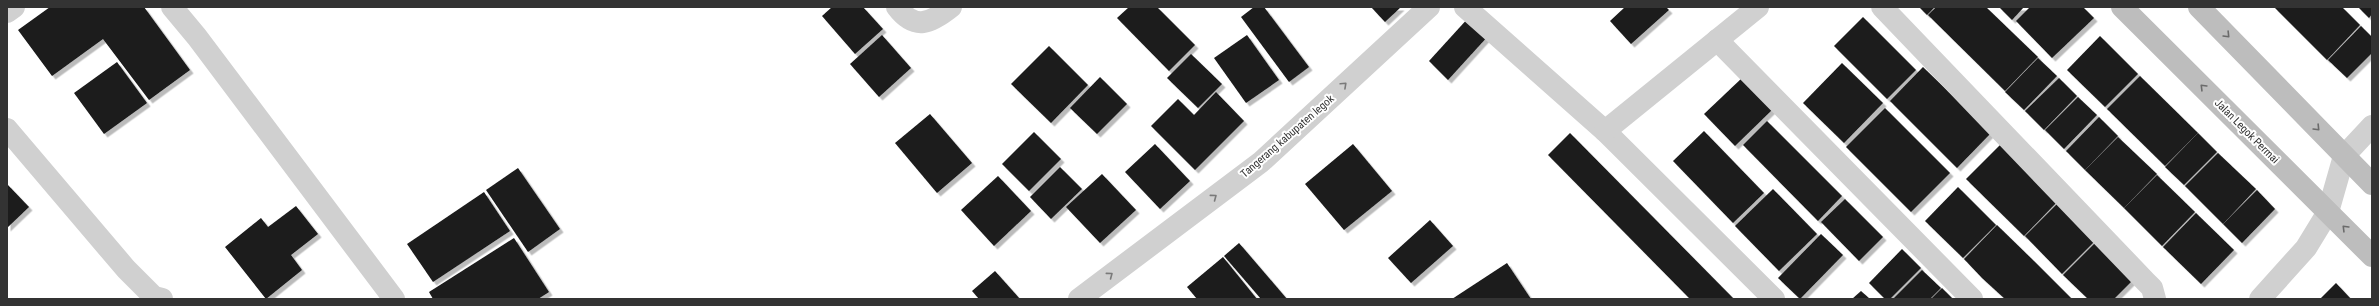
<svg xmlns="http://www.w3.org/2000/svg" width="2379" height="306" viewBox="0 0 2379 306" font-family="'Roboto Condensed',sans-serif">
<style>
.building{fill:#1a1a1a;filter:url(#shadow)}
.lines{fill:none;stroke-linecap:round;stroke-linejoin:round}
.street{stroke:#d0d0d0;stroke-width:22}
.secondary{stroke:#bdbdbd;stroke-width:22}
.oneway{stroke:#6a6a6a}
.oneway2{stroke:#7a7a7a}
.labels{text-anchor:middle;stroke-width:4;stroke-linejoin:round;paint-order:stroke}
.street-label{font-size:11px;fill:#333;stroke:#fff}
</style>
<defs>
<filter id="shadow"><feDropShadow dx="3.5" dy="3.5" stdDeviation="0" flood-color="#0004"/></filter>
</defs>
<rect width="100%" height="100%" fill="#fff"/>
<g class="building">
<polygon points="50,7 144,7 190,70 149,100 103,39 52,76 18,30"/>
<polygon points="832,7 863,7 883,29 855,54 822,16"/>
<polygon points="1129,7 1157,7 1195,45 1169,71 1117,18"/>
<polygon points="1254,7 1264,7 1309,67 1289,82 1241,17"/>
<polygon points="1371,7 1401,7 1385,22"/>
<polygon points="1625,7 1666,7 1669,10 1631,44 1610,21"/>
<polygon points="1919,7 1935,7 1927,15"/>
<polygon points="1936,7 1986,7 2038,57 2005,91 1928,15"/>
<polygon points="1999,7 2024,7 2012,20"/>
<polygon points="2030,7 2083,7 2094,18 2052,58 2016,21"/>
<polygon points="2274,7 2342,7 2360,25 2327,60"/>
<polygon points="2358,7 2372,7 2372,14 2369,18"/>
<polygon points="1470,16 1489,35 1448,80 1429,61"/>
<polygon points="1863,17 1916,70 1887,99 1834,46"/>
<polygon points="2361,26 2372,37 2372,53 2347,78 2328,60"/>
<polygon points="882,35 911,68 879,97 850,64"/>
<polygon points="1247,35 1279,80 1246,103 1214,58"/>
<polygon points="2100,36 2138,74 2105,107 2067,70"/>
<polygon points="1049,46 1088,85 1051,123 1011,84"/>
<polygon points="1191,54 1222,84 1198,108 1167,78"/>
<polygon points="2038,58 2057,76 2024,110 2005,92"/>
<polygon points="117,62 147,103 104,134 74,93"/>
<polygon points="1842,63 1883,103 1844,143 1803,103"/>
<polygon points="1923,67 1991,133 1957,168 1890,101"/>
<polygon points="2140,76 2198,133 2165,166 2107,109"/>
<polygon points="1100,77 1127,104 1097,134 1070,108"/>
<polygon points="1743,77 1773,109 1735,146 1704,114"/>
<polygon points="2059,78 2077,96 2044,130 2025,111"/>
<polygon points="1216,92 1244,121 1195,170 1151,126 1178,99 1194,115"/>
<polygon points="2078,97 2097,115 2064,149 2045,130"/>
<polygon points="1885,108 1950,173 1911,212 1846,147"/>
<polygon points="930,114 972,163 937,193 895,143"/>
<polygon points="2099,117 2118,136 2085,170 2066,151"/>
<polygon points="1767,121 1842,196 1818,221 1743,145"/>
<polygon points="1704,131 1764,193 1733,223 1673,161"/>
<polygon points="1034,132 1061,159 1029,191 1002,164"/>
<polygon points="1570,133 1734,299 1690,299 1548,155"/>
<polygon points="2198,133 2217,152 2184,185 2165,167"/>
<polygon points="2118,137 2157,174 2124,208 2085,170"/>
<polygon points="1155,144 1190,181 1160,209 1125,172"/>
<polygon points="1353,144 1392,191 1344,230 1305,184"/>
<polygon points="2000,145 2057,202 2024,236 1966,179"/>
<polygon points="2218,153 2256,189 2223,224 2185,186"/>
<polygon points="1060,167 1082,189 1051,219 1030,197"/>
<polygon points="518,168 560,229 528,252 486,190"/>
<polygon points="1102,174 1136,210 1100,243 1066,207"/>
<polygon points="2157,175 2195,212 2162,246 2124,208"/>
<polygon points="998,176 1031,211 994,246 961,210"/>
<polygon points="7,184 29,207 7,228"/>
<polygon points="1958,187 1996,225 1963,258 1925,221"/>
<polygon points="1773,189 1817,234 1779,271 1735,226"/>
<polygon points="2257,190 2275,209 2242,243 2223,224"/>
<polygon points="484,192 510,231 433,282 407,244"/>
<polygon points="1845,199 1883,237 1859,261 1821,222"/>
<polygon points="2058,203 2096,240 2062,274 2025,236"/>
<polygon points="296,206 318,234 291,255 302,270 266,299 225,247 261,218 268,227"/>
<polygon points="2196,213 2234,250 2201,284 2163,247"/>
<polygon points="1430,220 1453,246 1411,283 1388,258"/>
<polygon points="1997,225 2036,263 2072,299 2005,299 1982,278 1964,259"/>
<polygon points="1821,234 1843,255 1800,299 1778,278"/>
<polygon points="514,238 549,292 538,299 433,299 429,292"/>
<polygon points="2097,241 2135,278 2114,299 2088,299 2063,275"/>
<polygon points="1239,243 1287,299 1261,299 1224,256"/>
<polygon points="1902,249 1921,268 1890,299 1885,299 1869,283"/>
<polygon points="1223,257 1257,299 1197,299 1187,287"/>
<polygon points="1507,263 1531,299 1452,299"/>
<polygon points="1922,270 1941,288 1930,299 1893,299"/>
<polygon points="995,271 1020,299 979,299 972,291"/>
<polygon points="2336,283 2351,299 2320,299"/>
<polygon points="1942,288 1953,299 1931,299"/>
<polygon points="1861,291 1870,299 1852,299"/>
</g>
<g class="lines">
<g class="street">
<polyline points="172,7 197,37 394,299"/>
<path d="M897,7C915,31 931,23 951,7"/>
<polyline points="1465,7 1605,131 1774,299"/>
<polyline points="1882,7 2146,282 2152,288 2155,299"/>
<polyline points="7,12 14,7"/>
<polyline points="1717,40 1972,299"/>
<polyline points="7,129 126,269 154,297 162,299"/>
<polyline points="1605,131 1758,7"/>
<polyline points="1079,299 1261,162 1429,7"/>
<polyline points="2260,299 2306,248 2328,212 2344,156 2372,126"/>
</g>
<g class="secondary">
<polyline points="2122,7 2372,256"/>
<polyline points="2199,7 2372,184"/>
</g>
</g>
<defs><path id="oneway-chevron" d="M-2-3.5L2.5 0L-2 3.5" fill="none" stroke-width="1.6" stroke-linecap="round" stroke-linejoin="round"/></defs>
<g class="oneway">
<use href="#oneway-chevron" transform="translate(2227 35) rotate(46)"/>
<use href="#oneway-chevron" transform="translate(2203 87) rotate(-135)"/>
<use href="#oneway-chevron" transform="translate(2317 128) rotate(46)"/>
<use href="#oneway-chevron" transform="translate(2345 228) rotate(-135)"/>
</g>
<g class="oneway2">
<use href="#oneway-chevron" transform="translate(1344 85) rotate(-43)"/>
<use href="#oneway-chevron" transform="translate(1214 197) rotate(-37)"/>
<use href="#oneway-chevron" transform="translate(1110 275) rotate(-37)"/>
</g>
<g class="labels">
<g class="street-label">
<text transform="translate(2247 131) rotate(45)" y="4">Jalan Legok Permai</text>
<text transform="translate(1287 136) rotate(-41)" y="4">Tangerang kabupaten legok</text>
</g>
</g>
<rect width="2379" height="306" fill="none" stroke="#333333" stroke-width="16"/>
</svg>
